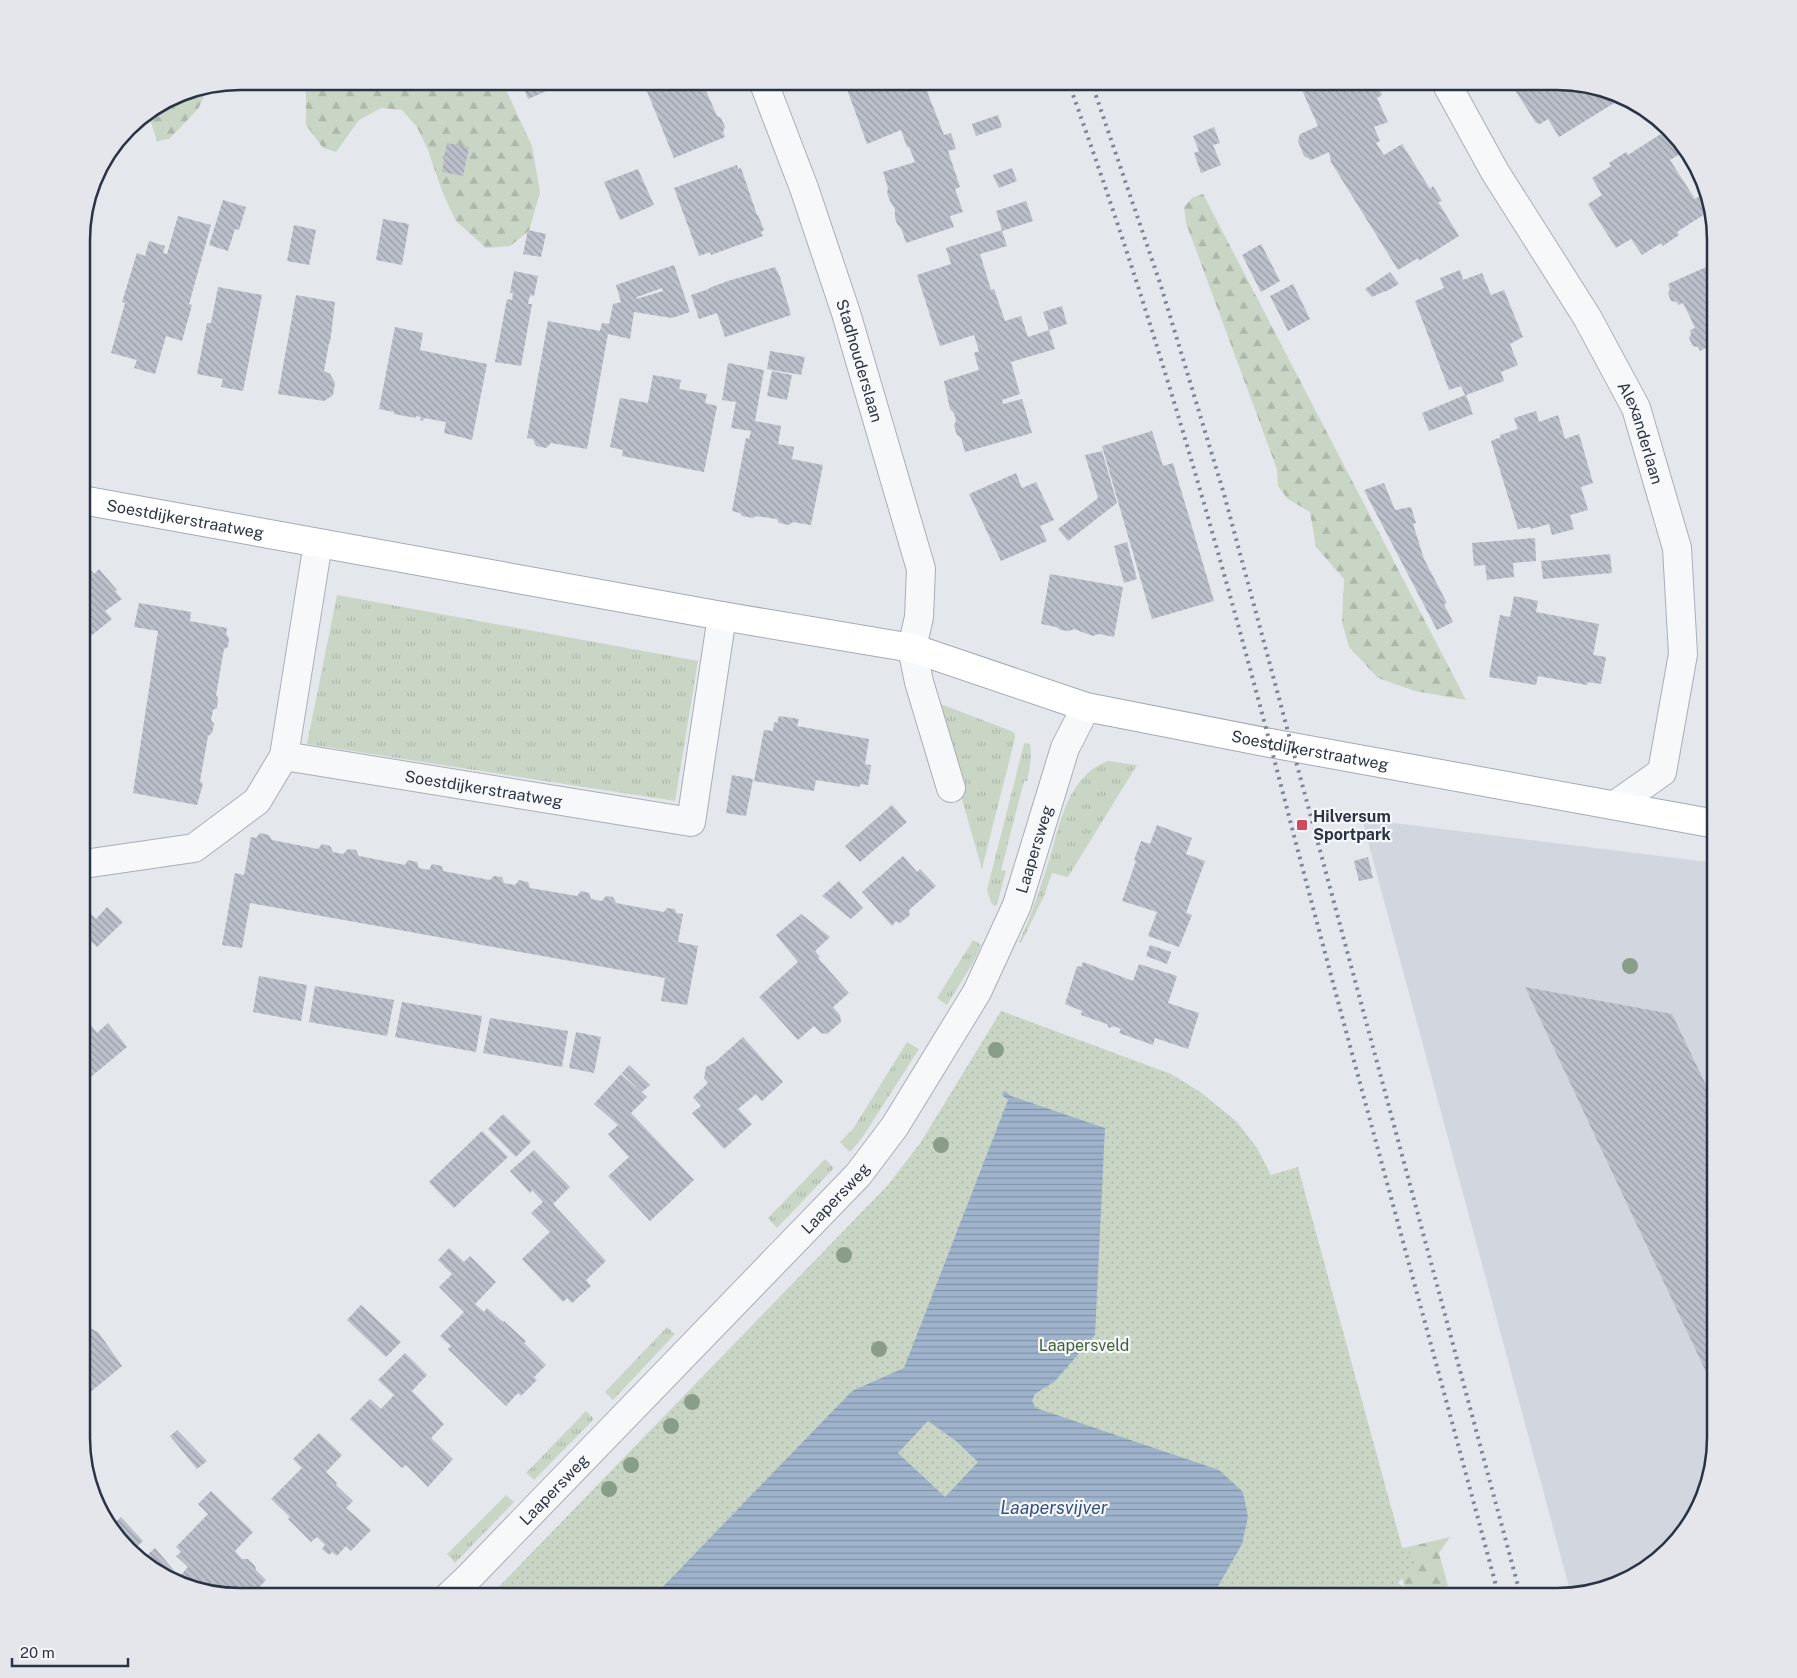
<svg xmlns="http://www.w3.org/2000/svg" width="1797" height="1678" viewBox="0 0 1797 1678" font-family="'Public Sans',sans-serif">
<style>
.built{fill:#d2d6de}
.grass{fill:url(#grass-tufts)}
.forest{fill:url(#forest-firs)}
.park{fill:url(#park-dots)}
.water{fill:url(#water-rules);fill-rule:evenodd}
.building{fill:url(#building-back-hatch);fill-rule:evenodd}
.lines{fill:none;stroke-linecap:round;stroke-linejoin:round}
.minor-casing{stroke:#a9aeb7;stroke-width:30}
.major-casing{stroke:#a3abb8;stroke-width:30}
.minor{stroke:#f7f8fa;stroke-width:28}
.major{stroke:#fff;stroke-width:28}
.rail{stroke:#7d8696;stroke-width:4;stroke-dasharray:2.5 5;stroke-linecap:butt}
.tree{fill:#899d89}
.poi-dot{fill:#d1495b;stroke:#f4f6f9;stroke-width:2}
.labels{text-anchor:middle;stroke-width:4.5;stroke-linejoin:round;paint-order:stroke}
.street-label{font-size:16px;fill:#2b3445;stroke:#f4f6f9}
.poi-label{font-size:16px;font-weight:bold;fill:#2b3445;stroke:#f4f6f9;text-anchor:start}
.park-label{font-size:16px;fill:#3f6138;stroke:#f4f6f9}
.water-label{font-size:18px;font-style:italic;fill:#34527a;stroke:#f4f6f9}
.rim{fill:none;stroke:#2b3445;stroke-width:2.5}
</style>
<defs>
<pattern id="grass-tufts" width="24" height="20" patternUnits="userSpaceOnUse" patternTransform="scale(1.25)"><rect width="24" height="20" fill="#c9d6c5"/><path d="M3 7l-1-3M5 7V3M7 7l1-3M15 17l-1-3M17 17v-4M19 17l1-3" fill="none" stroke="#adb8ab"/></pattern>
<pattern id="forest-firs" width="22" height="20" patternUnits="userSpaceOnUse" patternTransform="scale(1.25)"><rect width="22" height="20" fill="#c9d6c5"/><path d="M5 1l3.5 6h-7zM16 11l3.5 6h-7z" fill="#adb8ab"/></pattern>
<pattern id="park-dots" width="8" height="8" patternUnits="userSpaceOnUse" patternTransform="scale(1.25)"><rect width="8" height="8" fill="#c9d6c5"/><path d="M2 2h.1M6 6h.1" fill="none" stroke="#adb8ab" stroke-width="1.8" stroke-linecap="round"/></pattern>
<pattern id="water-rules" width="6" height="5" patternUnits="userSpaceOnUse" patternTransform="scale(1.25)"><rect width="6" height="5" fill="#9fb4cc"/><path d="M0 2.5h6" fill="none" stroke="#8293a7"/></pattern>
<pattern id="building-back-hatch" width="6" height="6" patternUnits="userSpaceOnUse" patternTransform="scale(1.25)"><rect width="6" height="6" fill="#bbc0ca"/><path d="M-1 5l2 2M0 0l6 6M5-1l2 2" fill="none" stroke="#989da6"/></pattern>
</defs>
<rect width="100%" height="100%" fill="#e4e7ec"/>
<polygon class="built" points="1362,819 1716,863 1716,1438 1704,1499 1669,1551 1618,1585 1571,1594"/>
<g class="grass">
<polygon points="337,595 698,661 675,801 307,744"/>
<polygon points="938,703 1011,731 1015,734 1015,738 982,869 952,765"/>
<path d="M1026,743L1030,744C1032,757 1030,768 1027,781H1024L1001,870L1006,871L997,904L994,906L991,902L987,890L1024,744Z"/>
<path d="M1108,761L1137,765L1068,877L1052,873L1044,896L1021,943L1019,942C1030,919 1038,894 1046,870C1059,832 1064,777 1108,761Z"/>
<polygon points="973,940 981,945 974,961 947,1005 937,998"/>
<polygon points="907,1042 919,1049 862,1138 850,1152 840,1142 853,1129"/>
<polygon points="825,1159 834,1168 777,1228 768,1218"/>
<polygon points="667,1327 675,1334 613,1400 605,1392"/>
<polygon points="586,1411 594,1419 534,1480 526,1473"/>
<polygon points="506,1495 514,1502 455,1563 447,1554"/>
</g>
<g class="forest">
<polygon points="304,81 502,81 532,146 540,192 529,231 510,246 486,248 456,221 442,191 428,150 417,127 402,110 381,108 359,120 336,152 323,148 306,125 306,95"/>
<polygon points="209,87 198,109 169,139 157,141 148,113 179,93"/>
<polygon points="1203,194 1466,700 1415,691 1378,678 1349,647 1342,622 1344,579 1316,547 1310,512 1288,499 1278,486 1277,469 1186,223 1184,207 1192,198"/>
<polygon points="1450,1537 1439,1553 1451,1597 1407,1597 1395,1550"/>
</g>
<polygon class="park" points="1001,1011 1171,1074 1199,1091 1237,1122 1257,1148 1271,1175 1298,1167 1402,1547 1418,1561 1398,1583 1419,1597 489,1597 888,1185 921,1142"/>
<path class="water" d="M1005,1091L1011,1096L1105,1128L1095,1335L1055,1381L1035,1394L1032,1401L1036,1408L1219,1470L1243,1492L1248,1517L1242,1544L1212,1597H653L852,1391L904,1368L1008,1100L1002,1095ZM928,1421L956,1441L978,1462L945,1497L898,1453Z"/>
<g class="building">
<polygon points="521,81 545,81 549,90 528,99"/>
<polygon points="651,81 704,81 703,84 717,116 721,118 725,127 723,132 725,137 674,158 644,84"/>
<polygon points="844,81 923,81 944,135 951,133 956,149 948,151 960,187 955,189 963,212 950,216 954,227 906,243 901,228 897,224 895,217 895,209 890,201 887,193 888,188 883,172 915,162 909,147 907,147 901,130 867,144"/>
<polygon points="1298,81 1376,81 1382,95 1377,98 1388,122 1374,127 1380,141 1376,143 1384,155 1402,144 1430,189 1433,186 1442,201 1438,202 1440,205 1459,236 1419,261 1418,258 1398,270 1331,162 1329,152 1311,160 1304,156 1298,141 1300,134 1318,126"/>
<polygon points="1513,81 1557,81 1618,93 1624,97 1559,137 1548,119 1540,124 1536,123 1512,85"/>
<polygon points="998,115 1002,127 976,136 972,124"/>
<polygon points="1214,127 1220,143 1213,145 1221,165 1201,173 1194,153 1199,151 1193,136"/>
<polygon points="1670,128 1685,151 1670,160 1695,199 1704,193 1708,200 1711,210 1677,232 1679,235 1663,246 1661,243 1642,255 1631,239 1616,248 1588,204 1602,195 1592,178 1611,166 1609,163 1626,152 1628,155"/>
<polygon points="447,143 469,147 463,176 442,172"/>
<polygon points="737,165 738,169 741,168 757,215 758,215 764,230 761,232 763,236 711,255 710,252 699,256 674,188"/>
<polygon points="1012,168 1017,181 999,188 993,175"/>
<polygon points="638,169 654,205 620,220 604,182"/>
<polygon points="223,200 246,207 239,230 235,229 228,251 209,245"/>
<polygon points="1026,201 1033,221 1002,231 1007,246 980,254 991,290 994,289 1005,321 1021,316 1028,337 1049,330 1043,312 1062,306 1067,324 1049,330 1055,349 1011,362 1020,394 1002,400 1003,404 1022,399 1032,433 965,452 961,438 957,435 954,426 956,421 954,413 950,409 944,381 979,370 974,353 979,351 974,335 940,346 917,275 951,264 946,248 1002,230 996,211"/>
<polygon points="178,216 211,225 189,304 192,305 182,341 166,336 155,374 134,368 137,360 111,353 125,303 122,302 137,253 145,256 149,241 165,246 163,253 167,254"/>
<polygon points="383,219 409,224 402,265 376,260"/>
<polygon points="294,225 316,230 309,265 287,261"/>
<polygon points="528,230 546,234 541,257 523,254"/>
<polygon points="1261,244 1280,281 1261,292 1242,255"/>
<polygon points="1715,263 1715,343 1700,351 1698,347 1693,346 1689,338 1691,334 1690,330 1695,328 1689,315 1683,303 1678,305 1677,302 1671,301 1668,293 1670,289 1668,284"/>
<path d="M674,265L690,312L672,318L634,312L630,339L608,334L587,449L551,443L546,448L536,446L533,439L527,438L548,321L600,331L602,323L609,324L613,304L621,302L616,285ZM662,288L663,291L636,299L637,297Z"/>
<polygon points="775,267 780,277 791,315 725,337 717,313 699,319 691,295 709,289 709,288 728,281"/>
<polygon points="1460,270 1463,280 1482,273 1491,295 1504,290 1523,337 1510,344 1518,365 1501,372 1504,381 1466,395 1473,414 1429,431 1422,413 1465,395 1461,386 1449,390 1415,301 1444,288 1440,278"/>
<polygon points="514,271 538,276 534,296 530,295 528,304 532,304 521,366 495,362 507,299 512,300 513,293 510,293"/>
<polygon points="1390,272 1399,284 1385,292 1385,291 1372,297 1365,289"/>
<polygon points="1293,284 1310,319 1288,331 1270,296"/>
<polygon points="218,287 262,295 243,391 221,387 223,379 197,374 207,323 211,323"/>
<polygon points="296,295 335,302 330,343 329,343 324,371 330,374 335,383 333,395 324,401 278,394"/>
<polygon points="395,327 423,333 420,350 487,364 472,440 444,433 446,422 424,418 423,421 420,420 421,417 416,416 416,418 394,414 394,412 379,409"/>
<polygon points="770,351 805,357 801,375 767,369"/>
<polygon points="728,363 764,370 755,421 781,426 778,444 794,447 792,459 823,465 811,525 793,522 789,525 779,523 777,519 756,516 753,518 742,516 740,513 732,511 746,438 749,439 751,431 731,428 736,402 722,400"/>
<polygon points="772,371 792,375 787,400 767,396"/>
<polygon points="653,375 681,380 679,389 707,394 705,403 717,406 704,472 622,456 623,450 610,447 620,398 648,403"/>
<polygon points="1715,384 1715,402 1714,401 1711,394 1713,388 1712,385"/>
<polygon points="1536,411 1539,422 1558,415 1565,439 1579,434 1593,483 1581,487 1588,510 1570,515 1574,529 1552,535 1549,524 1531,529 1530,527 1518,529 1491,441 1501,437 1500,435 1518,429 1514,418"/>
<polygon points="1152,431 1163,466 1173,463 1214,601 1152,619 1102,446"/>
<polygon points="1102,451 1117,503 1068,541 1058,529 1098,498 1085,455"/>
<polygon points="1016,473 1022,488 1036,482 1054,520 1040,526 1047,541 1001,561 969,494"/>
<polygon points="1384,483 1395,510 1411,507 1416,523 1413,524 1424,559 1447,603 1444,604 1453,622 1437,630 1364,490"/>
<polygon points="1535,538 1536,561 1513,563 1514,577 1487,580 1485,565 1474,566 1472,543"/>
<polygon points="1127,542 1137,579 1124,583 1114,546"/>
<polygon points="1610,554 1612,573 1543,579 1541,561"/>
<polygon points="82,566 89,567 94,574 99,569 117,590 115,591 122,599 105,611 112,619 82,643"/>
<polygon points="1050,574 1123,587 1114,637 1099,634 1093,636 1074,629 1069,631 1061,630 1056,627 1041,624"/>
<polygon points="1514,596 1538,601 1536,612 1599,624 1593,655 1606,657 1601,684 1588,682 1587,685 1538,676 1536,685 1489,677 1500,615 1510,617"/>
<polygon points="139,603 191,612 190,621 227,628 226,634 229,638 228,647 224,649 216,695 218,698 217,708 213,710 211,720 214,724 212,733 208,736 200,781 203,784 197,805 133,793 158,631 134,627"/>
<polygon points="82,671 87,672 83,695 82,695"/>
<polygon points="779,716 799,719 797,726 869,739 865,764 871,765 868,785 860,784 860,787 816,780 814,791 754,781 764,730 773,731 774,722 777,723"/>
<polygon points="732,775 753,779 746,816 726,813"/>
<polygon points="892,805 907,822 860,862 845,846"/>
<polygon points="1157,825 1192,838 1186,854 1205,861 1186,913 1192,915 1179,947 1148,936 1157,912 1122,901 1136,861 1134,860 1141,841 1150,844"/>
<polygon points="260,833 269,835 272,840 318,849 322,844 330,846 333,852 343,854 348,849 356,850 359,856 405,865 408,860 417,862 419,868 429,870 432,864 442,866 443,871 490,880 494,876 502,877 504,883 515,885 519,880 528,882 530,888 577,896 581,891 589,893 591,899 602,901 606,896 613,897 616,903 664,912 667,908 675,909 676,913 683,914 678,942 698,946 687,1005 661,1001 665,978 250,903 242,948 222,945 235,873 244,875 251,837 256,838"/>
<polygon points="903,856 917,872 920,869 936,886 909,910 910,915 900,923 896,921 892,926 862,892"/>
<polygon points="1368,857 1373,878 1359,881 1354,861"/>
<polygon points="839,881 863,908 851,919 822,896"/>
<polygon points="82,905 96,919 107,907 123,922 97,947 83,934 82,935"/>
<polygon points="801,914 830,937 815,951 820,957 818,958 849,993 833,1007 840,1015 841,1022 827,1034 821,1033 814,1026 798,1040 759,997 798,962 776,935"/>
<polygon points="1150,945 1171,952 1167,964 1146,956"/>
<polygon points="1083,962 1133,981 1139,964 1177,976 1168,1003 1199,1013 1188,1049 1155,1038 1153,1045 1119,1033 1121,1029 1114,1026 1109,1028 1107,1024 1081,1015 1082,1011 1065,1004 1077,966 1081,967"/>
<polygon points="259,976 307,985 301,1021 253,1012"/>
<polygon points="315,986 394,1000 387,1036 309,1022"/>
<polygon points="1525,987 1672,1014 1716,1106 1716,1393"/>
<polygon points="82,1000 90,1011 84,1016 97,1033 108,1023 127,1047 82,1084"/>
<polygon points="402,1002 482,1016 476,1052 395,1037"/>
<polygon points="490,1018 568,1031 562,1067 483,1053"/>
<polygon points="576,1032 601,1037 594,1073 569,1068"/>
<polygon points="743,1037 783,1082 762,1101 756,1094 738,1109 752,1124 724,1149 692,1113 701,1106 693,1097 708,1083 704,1078 706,1067 714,1063"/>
<polygon points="629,1065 650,1085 642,1092 622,1073"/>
<polygon points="621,1074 647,1097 631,1113 694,1180 650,1221 608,1176 629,1157 608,1134 618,1125 594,1104"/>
<polygon points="503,1114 531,1142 516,1157 488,1129"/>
<polygon points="482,1131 508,1157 454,1208 429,1182"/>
<polygon points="534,1150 570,1187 553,1204 606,1261 586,1280 591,1286 572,1303 567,1298 563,1302 522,1259 550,1232 531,1213 543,1202 532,1190 530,1193 510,1171"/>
<polygon points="449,1248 464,1262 470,1256 496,1282 475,1304 484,1312 487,1308 503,1322 504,1321 526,1341 524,1343 546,1365 534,1377 537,1380 521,1396 518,1393 506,1406 448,1349 451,1346 440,1336 464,1312 439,1287 452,1274 438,1260"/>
<polygon points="82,1288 86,1298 82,1301"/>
<polygon points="361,1305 401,1342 386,1357 347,1320"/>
<polygon points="82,1324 98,1332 122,1366 88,1394 82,1387"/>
<polygon points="405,1353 427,1375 412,1391 444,1424 431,1438 453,1459 428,1487 406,1465 402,1468 350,1419 370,1399 381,1409 394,1395 378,1380"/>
<polygon points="177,1430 207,1461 197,1469 170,1436"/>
<polygon points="319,1433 342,1455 326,1472 337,1483 336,1485 353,1501 346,1508 371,1530 351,1551 346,1546 337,1556 332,1552 329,1555 322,1549 325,1545 317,1537 311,1542 288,1519 290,1517 271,1499 302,1468 293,1459"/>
<polygon points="211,1491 253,1532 235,1551 242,1559 248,1559 255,1566 256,1570 266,1580 257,1590 256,1597 240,1597 199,1589 181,1575 188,1567 176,1556 181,1552 176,1547 208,1514 198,1504"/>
<polygon points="121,1517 143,1541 131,1552 127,1550 111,1526"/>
<polygon points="155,1548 177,1574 171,1579 142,1560"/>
</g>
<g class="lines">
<defs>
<g id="minor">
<path id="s1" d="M763,81L804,188L846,313L921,569L919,617L912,648L919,682L951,788"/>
<path id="s2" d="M1445,81L1495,172L1587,317L1636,408L1677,548L1683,654L1662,772L1615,805"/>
<path id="s3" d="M318,543L284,756L691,822L722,616"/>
<polyline points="82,861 84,864 194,848 257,801 284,756"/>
<path id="s4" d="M448,1597L471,1575L858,1175L895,1126L977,992L1017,905L1065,748L1086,707"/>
</g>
<g id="major">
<path id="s5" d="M82,500L722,616L912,648L1086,707L1270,743L1716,824"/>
</g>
</defs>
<use href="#minor" class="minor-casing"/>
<use href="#major" class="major-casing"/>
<use href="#minor" class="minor"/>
<use href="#major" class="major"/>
<g class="rail">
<path d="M1068,81C1157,327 1228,579 1293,832C1360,1087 1431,1342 1499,1597"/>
<polyline points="1091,81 1160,283 1224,494 1521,1597"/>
</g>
</g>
<g class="tree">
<circle cx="1630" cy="966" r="8"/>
<circle cx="996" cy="1050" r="8"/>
<circle cx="941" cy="1145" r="8"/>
<circle cx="844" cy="1255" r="8"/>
<circle cx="879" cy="1349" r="8"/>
<circle cx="692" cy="1402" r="8"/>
<circle cx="671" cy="1426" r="8"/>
<circle cx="631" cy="1465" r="8"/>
<circle cx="609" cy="1489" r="8"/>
</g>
<rect class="poi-dot" x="1296" y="819" width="12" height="12" rx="2.5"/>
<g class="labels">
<g class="street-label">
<text dy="6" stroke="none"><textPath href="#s1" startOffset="296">Stadhouderslaan</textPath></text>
<text dy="6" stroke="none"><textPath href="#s2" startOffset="404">Alexanderlaan</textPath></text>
<text dy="6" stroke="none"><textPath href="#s5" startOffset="105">Soestdijkerstraatweg</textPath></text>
<text dy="6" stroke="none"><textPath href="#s5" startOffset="1255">Soestdijkerstraatweg</textPath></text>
<text dy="6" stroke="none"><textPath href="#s3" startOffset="418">Soestdijkerstraatweg</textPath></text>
<text dy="6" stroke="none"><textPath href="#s4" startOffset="961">Laapersweg</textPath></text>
<text dy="6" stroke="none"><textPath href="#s4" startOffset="556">Laapersweg</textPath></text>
<text dy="6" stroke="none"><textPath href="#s4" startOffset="151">Laapersweg</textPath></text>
</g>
<g class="poi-label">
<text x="1313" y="822">Hilversum<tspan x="1313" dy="18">Sportpark</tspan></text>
</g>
<g class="park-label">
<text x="1084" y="1351">Laapersveld</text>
</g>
<g class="water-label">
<text x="1054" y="1514">Laapersvijver</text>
</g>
</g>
<path d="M0 0H1797V1678H0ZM240 90H1557A150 150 0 0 1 1707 240V1438A150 150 0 0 1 1557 1588H240A150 150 0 0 1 90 1438V240A150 150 0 0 1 240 90Z" fill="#e4e6eb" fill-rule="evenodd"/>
<path class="rim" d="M240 90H1557A150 150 0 0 1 1707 240V1438A150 150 0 0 1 1557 1588H240A150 150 0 0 1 90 1438V240A150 150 0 0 1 240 90Z"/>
<path d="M12 1658v8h116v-8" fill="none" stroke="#2b3445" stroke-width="2.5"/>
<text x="20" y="1658" font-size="15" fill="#2b3445" stroke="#f4f6f9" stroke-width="4" paint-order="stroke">20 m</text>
</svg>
